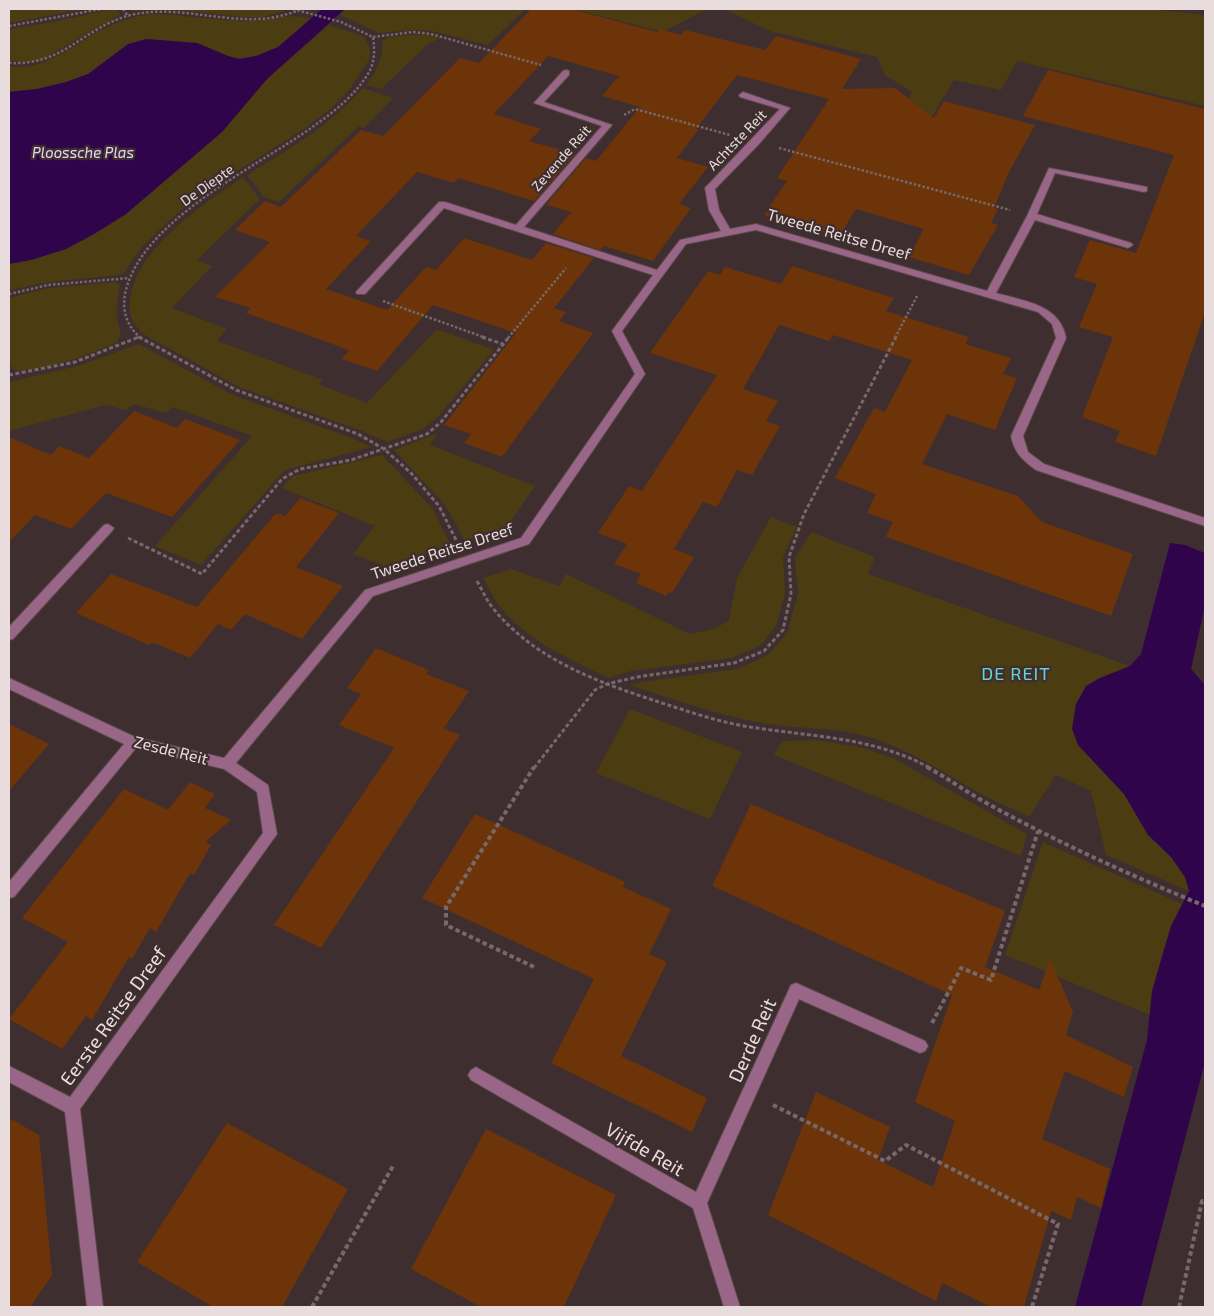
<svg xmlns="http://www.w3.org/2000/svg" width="1214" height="1316" viewBox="0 0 1214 1316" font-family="'Exo 2',sans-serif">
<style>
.green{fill:#4c3c12}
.water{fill:#30044b}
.building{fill:#6c3408}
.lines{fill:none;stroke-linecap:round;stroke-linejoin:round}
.minor-casing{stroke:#5a4a4b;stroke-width:2}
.path-far2{stroke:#786869;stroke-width:2.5;stroke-dasharray:2.5 2;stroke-linecap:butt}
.path-far1{stroke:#786869;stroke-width:3;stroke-dasharray:4 2.5;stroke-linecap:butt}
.path{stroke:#786869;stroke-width:4;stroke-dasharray:4.5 3;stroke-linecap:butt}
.minor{fill:#9a6687;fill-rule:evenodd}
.labels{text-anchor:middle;stroke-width:4.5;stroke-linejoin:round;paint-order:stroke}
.far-street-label{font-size:14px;fill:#e8dcdd;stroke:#3f2e2f}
.far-water-label{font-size:15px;font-style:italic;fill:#e5d1fb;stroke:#3f2e2f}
.street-label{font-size:16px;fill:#e8dcdd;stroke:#3f2e2f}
.neighbourhood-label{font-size:18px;letter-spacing:1px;fill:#68d4d0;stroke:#3f2e2f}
.near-street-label{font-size:19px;fill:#e8dcdd;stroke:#3f2e2f}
</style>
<rect width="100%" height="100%" fill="#3f2e2f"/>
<g class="green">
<polygon points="9,9 84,9 9,23"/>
<polygon points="113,9 121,14 43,59 30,62 9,61 9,29 58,21"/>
<polygon points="128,9 277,9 285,11 262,17 244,17 189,11 159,10 132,11"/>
<polygon points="345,9 525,9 488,45 432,31 414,30 379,33 340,15"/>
<polygon points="574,9 707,9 663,32"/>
<polygon points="724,9 1149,9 1205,15 1205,106 1017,61 1001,90 954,80 928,123 899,117 912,92 885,75 877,57 770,31"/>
<path d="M156,14C185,15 213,20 242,21C265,23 290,11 311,19L278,47L256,56L239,59L228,56L197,43L146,39L88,74L66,82L37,89L9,92V66C41,72 68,49 94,34C114,23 133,15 156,14Z"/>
<polygon points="329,25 365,37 370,50 369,60 350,89 331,108 304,129 208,189 174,216 141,248 124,273 118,275 49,282 9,290 9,264 31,260 66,249 94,234 126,214 222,132 267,79"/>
<path d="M412,35H430L441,38L428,44L381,89L366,85C376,72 384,59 382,41L389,37Z"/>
<path d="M363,88L393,98L364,128L359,126L279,202L264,197L247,175C292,147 327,128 363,88Z"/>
<path d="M243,177L260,199L197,260L212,266L172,308L227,329L217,341L323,380L318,384L367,403L437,329L494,350L436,419L421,430L387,442L362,431L239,387L145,335C140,330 133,324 131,317C118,260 203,204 243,177Z"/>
<path d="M116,282L120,285C118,296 116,307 117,318C118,328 124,333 117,342C98,352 31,376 12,369L9,358V298L49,288Z"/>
<polygon points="139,344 231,394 354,439 371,447 285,470 201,565 155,546 252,436 173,407 166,413 134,404 126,410 105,405 9,431 9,382 78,366"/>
<polygon points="438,433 430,445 535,486 507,527 465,541 445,505 394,450"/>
<polygon points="382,455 433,509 451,546 384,566 353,554 375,526 282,488 293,476"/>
<path d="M771,517L797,527L783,557L785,593L776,626L760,646L731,658L631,671L609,678C569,659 526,641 498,604C492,596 488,586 483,578L511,569L559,586L566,574L690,634L713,629L729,621L737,578Z"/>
<path d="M811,532L875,557L868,574L1130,666L1100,678L1086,686L1078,745L1124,794L1148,835L1171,857L1185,877L1189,891L1106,855L1091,791L1056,775L1029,817C1011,808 992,800 974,790C938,769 903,746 862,735C831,727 799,729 768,724C720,716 675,700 630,685L642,682L737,669L768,655L787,633L798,594L795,558Z"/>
<polygon points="630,709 742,752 710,819 596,773"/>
<polygon points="815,740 860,747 895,759 1027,834 1021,856 774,755 782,741"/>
<path d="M1043,842L1182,904C1165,938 1154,977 1150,1015L1005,955Z"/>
</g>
<g class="water">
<polygon points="322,9 345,9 267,79 222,132 126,214 94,234 66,249 31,260 9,264 9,92 37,89 66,82 88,74 128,44 146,39 197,43 228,56 239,59 256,56 278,47"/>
<polygon points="1170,543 1185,545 1205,553 1205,606 1191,669 1205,685 1205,1062 1141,1307 1075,1307 1147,1040 1152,991 1171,926 1189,891 1185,877 1171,857 1148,835 1124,794 1078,745 1072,729 1076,704 1086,686 1100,678 1130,666 1141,654"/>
</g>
<g class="building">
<polygon points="531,9 571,9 657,32 660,29 681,35 685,30 765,50 776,36 861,59 842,89 895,88 934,118 944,101 1035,125 1008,174 994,208 998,209 991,223 998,225 969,275 909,257 924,229 856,209 839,237 764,215 787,181 777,178 829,99 737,75 696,129 699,129 677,158 708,167 679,204 691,208 653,261 604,246 600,250 553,234 571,212 546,205 586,158 596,161 640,107 602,96 619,76 548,56 494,114 541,129 529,141 575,154 534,201 458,178 454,183 417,172 356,236 371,241 326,289 387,310 426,267 436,270 464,238 532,260 546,243 594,258 554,308 566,312 559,321 593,333 502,457 464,443 471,434 444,425 516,333 433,305 377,371 342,359 349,350 246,313 251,308 215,297 270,242 235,230 265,201 281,207 361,130 383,136 460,58 479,63"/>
<polygon points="1048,70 1205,109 1205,312 1156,456 1115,442 1120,431 1082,417 1113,337 1079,327 1097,284 1074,277 1090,240 1136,253 1174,155 1023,116"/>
<polygon points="792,266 894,298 886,311 969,337 965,344 1011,358 1003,374 1017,378 995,430 947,414 922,464 1018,496 1042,522 1133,554 1111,616 886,537 893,522 867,513 876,494 835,478 874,408 885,412 912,360 833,335 829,341 779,325 743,389 778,401 766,421 780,426 752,475 737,470 717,507 703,502 674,549 694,557 672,593 669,592 666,596 636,583 641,574 614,564 627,544 598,533 629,486 642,491 717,375 650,353 708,271 720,275 725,267 781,284"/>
<polygon points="134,411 177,428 185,419 240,440 172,517 106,493 71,529 35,515 9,542 9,437 51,455 59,446 89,458"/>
<polygon points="300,498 339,513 296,567 343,586 302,639 245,614 231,630 218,624 190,658 152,642 149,645 76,613 111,574 197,607 276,513 285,516"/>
<polygon points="376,648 429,670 426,674 469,691 444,728 460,735 321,948 274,925 394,748 339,725 361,694 347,688"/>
<polygon points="9,724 49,744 9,791"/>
<polygon points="190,782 215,794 205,808 231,820 205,842 211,845 194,875 190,873 156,932 150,928 132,959 129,957 92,1020 86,1016 62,1049 9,1019 68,942 22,918 124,789 168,810"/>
<polygon points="751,804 1005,911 985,967 1039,990 1050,959 1073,1012 1066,1035 1133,1067 1124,1097 1065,1071 1042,1139 1110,1169 1101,1208 1077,1197 1071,1220 1051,1211 1024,1307 991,1307 942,1283 936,1301 768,1215 816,1092 890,1127 878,1160 933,1187 955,1121 915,1102 952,995 712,886"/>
<polygon points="475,814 625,882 623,887 671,909 649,954 667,962 621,1056 707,1098 692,1132 551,1063 594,979 422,898"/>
<polygon points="9,1118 39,1135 52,1275 30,1307 9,1307"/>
<polygon points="227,1123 348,1189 282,1307 213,1307 137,1262"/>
<polygon points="486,1129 616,1195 564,1307 481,1307 411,1269"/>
</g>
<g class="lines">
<defs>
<g id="minor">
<path d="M566,70L569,71V75L544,102L612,125L524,227L657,270L680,240L721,231L709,210L705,188L780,109L740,97L739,95L743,92L790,108L759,144L715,189L719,210L730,229L756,224L987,291L1027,216L1049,168L1147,187V191L1144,192L1055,173L1037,214L1131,243L1133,245L1128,248L1035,220L996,293C1024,301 1060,304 1066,338L1023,436L1028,452L1044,464L1205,518V526L1036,470C1023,461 1014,452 1011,436L1056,338L1052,324L1038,312L756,230L686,244L622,331L645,374L529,544L373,596L236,763L268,785L277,834L80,1109L103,1307H87L65,1112L9,1082V1066L70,1097L263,833L257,792L224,769L136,748L14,897L9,898V882L124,744L9,689V678L135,737L224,758L365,590L521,538L635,374L612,331L653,275L444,208L365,294H357L356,292L439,202H445L516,225L602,126L534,103L563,71Z"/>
<polygon points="108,524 114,528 112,531 13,639 9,640 9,627 104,525"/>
<polygon points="796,983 925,1041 928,1046 925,1051 920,1053 799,999 707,1203 740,1307 724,1307 693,1208 471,1080 468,1075 471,1070 476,1067 481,1070 696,1192 791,985"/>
</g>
</defs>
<use href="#minor" class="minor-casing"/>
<g class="path-far2">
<polyline points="123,9 128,16"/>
<polyline points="9,26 101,9"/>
<polyline points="373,37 413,32 431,34 541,65"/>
<path d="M9,63C65,66 83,27 131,15C169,6 207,18 245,19C263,20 280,17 297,11"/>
<polyline points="624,115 635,109 730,135"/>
<polyline points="779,148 1010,210"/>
<polyline points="9,294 48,285 129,278"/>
<polyline points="383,301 486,338"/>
<polyline points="137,338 139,337"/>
<path d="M141,338C127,327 122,311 125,294C140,221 255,168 311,128C331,114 352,98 366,77C375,64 375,52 373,37L341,22L293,9"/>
<polyline points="508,338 566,268"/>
<polyline points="895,338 917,296"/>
</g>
<g class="path-far1">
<polyline points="139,337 236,390 358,434 384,449 411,473 439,506 456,540"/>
<polyline points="482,337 503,344"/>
<polyline points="9,375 75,362 139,337"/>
<polyline points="128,538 202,574 282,479 300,469 351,460 427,434 441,422 509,337"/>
<path d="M477,581C482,590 486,599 492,607C534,660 600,683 662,703C693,713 725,724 757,728C817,737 876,738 930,768"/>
<polyline points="534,768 595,690 607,684 637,677 734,663 764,651 783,630 791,594 789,557 804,514 896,337"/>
</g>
<g class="path">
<path d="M927,767C949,779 968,793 990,805C1059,843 1132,876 1205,906"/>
<polyline points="534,967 446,925 446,907 534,767"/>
<polyline points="932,1023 961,968 991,980 1038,831"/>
<polyline points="773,1105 885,1161 906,1145 1058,1224 1032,1307"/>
<polyline points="312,1307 393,1166"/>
<polyline points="1179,1307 1202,1201 1205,1201"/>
</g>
<use href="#minor" class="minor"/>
</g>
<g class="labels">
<g class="far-street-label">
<text transform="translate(737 140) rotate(-46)" y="5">Achtste Reit</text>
<text transform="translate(561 158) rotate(-49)" y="5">Zevende Reit</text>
<text transform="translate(207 185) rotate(-35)" y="5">De Diepte</text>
</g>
<g class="far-water-label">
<text x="83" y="158">Ploossche Plas</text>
</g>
<g class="street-label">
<text transform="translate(839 234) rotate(16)" y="6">Tweede Reitse Dreef</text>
<text transform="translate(442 551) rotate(-18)" y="6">Tweede Reitse Dreef</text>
<text transform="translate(171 750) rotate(14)" y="6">Zesde Reit</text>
</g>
<g class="neighbourhood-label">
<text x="1016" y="680">DE REIT</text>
</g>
<g class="near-street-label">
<text transform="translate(113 1016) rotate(-54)" y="7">Eerste Reitse Dreef</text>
<text transform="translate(752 1040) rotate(-66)" y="7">Derde Reit</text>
<text transform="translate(645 1149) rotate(30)" y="7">Vijfde Reit</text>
</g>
</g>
<rect width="1214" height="1316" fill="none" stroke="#e8dcdd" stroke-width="20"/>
</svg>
